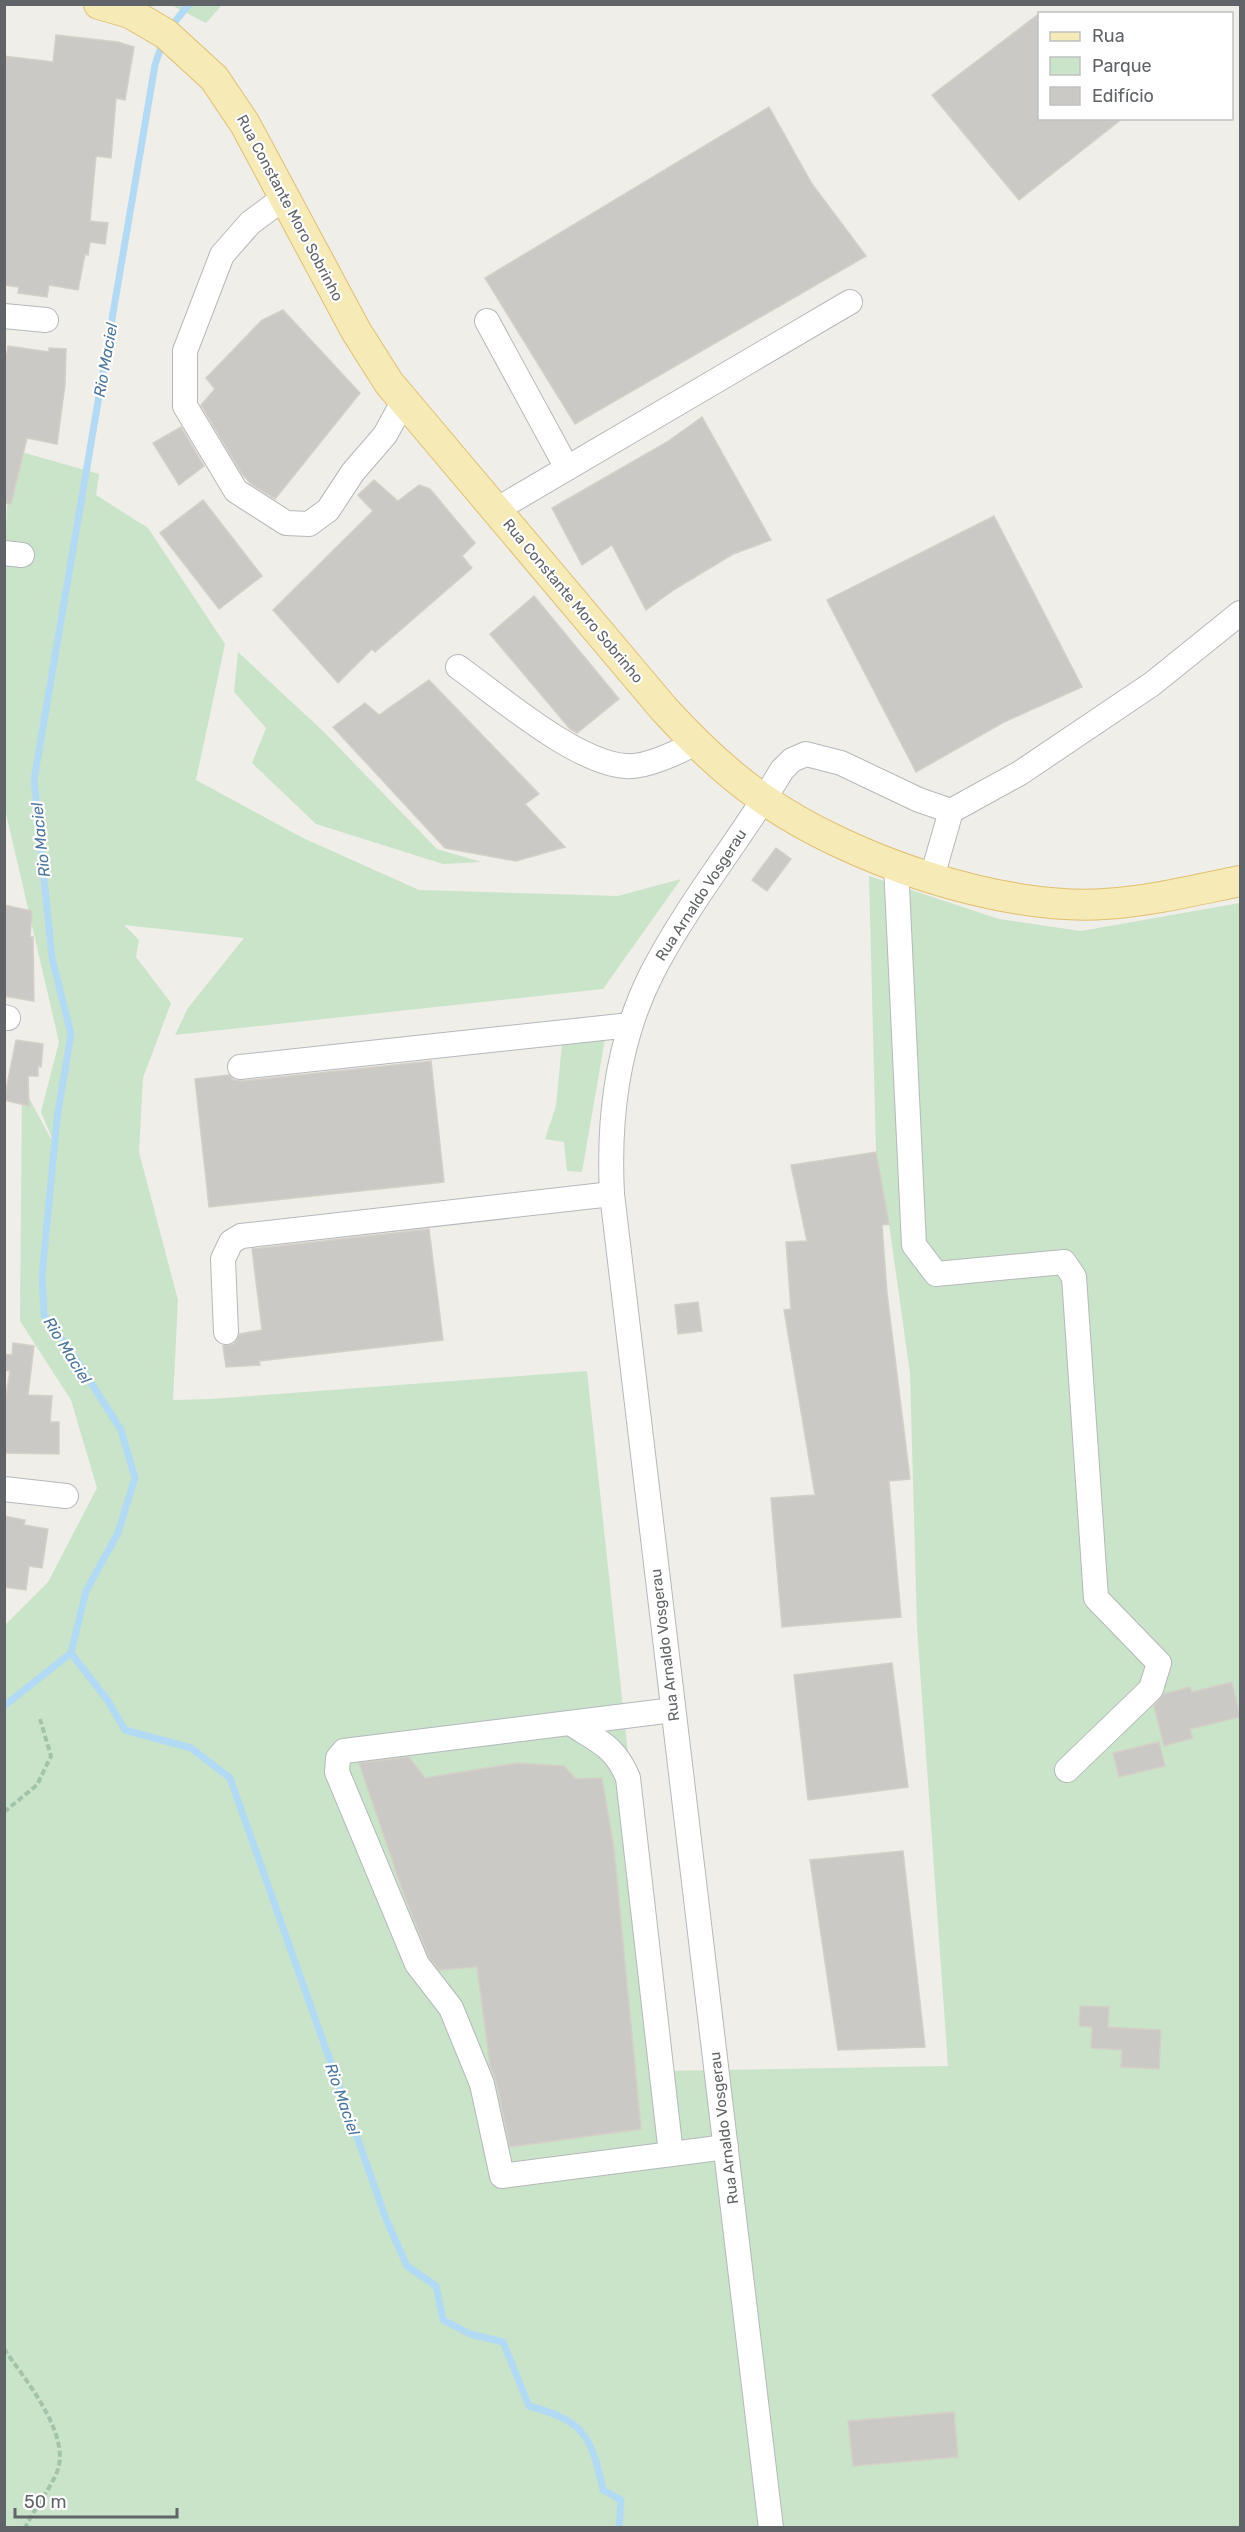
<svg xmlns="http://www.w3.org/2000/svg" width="1245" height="2532" viewBox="0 0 1245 2532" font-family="Rubik,sans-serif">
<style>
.green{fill:#c9e4c8}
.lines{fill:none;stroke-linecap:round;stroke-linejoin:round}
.stream{stroke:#b3daf5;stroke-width:7}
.building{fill:#cbc9c5;stroke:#d4d0c7;stroke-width:1.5}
.minor-casing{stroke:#b5b8bb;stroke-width:26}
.major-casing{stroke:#e1bf70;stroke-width:32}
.path{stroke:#a2c4ab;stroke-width:4;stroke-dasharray:6 3;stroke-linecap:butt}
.minor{stroke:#fff;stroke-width:24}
.major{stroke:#f6eab7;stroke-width:30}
.labels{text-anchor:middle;stroke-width:4.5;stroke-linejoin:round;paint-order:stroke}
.street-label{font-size:15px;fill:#606367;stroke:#fff}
.water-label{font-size:16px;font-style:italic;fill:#4c769e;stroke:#fff}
</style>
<rect width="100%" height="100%" fill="#f0eee8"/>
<g class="green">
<polygon points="171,5 222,5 206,23"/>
<polygon points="18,451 99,474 96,495 148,528 225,644 196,780 303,838 419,890 618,896 681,879 603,989 175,1035 188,1008 244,938 124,925 139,940 136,957 171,1003 143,1078 139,1152 178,1300 173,1400 211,1399 587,1371 662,2071 948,2066 917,1627 910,1373 889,1224 876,1152 869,876 999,919 1081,931 1240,903 1240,2527 5,2528 5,1625 48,1582 97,1488 71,1400 20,1321 22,1085 58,1152 41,1112 59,1042 5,809 5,549 7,507"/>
<polygon points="238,652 324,732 437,849 481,862 443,864 316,824 252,763 266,728 234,692"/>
<polygon points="605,1039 582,1172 567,1171 564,1142 545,1139 556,1106 562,1044"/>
</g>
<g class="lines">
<g class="stream">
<polyline points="170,28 189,4"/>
<path d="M71,1653L108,1701L125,1730L191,1748L230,1778L386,2219L407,2266L436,2286L443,2320L470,2334L503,2342L529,2406C585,2421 591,2436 603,2490L621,2500L619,2528"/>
<polyline points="4,1706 71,1653 86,1591 118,1533 135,1478 121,1430 74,1356 44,1315 42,1276 57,1118 71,1034 52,958 34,780 155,65 163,41"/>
</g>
</g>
<g class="building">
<polygon points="1040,13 1040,118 1123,118 1019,200 932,95"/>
<polygon points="56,35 118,42 134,47 125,100 116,98 111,158 96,156 90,221 108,223 105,244 90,242 88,255 85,254 78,290 49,285 47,297 18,293 19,287 4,285 4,56 53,62"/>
<polygon points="769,107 812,184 866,256 575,424 485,278"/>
<polygon points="283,310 360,393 275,499 251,484 242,474 201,405 215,389 206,378 262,320"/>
<polygon points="8,346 49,352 49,348 66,349 65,385 57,444 27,438 11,504 4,503 4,352 7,353"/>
<polygon points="702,417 771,540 733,554 675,589 646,610 612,545 582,565 552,508 667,442"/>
<polygon points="181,427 204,466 179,485 153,443"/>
<polygon points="374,480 398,501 419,485 430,489 475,543 462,556 472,568 375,652 372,649 338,683 273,610 373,511 358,495"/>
<polygon points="203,500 262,576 219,609 160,533"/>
<polygon points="994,516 1082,687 1004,722 916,772 827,600"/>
<polygon points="534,596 619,699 577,733 570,729 490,634"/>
<polygon points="429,680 539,794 525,804 565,847 516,861 445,848 333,727 365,703 379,715"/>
<polygon points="776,848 791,859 767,891 752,880"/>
<polygon points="4,905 32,911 30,937 33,937 34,1001 4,996"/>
<polygon points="16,1040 43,1044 41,1067 38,1066 38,1076 28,1076 29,1106 4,1100"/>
<polygon points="431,1061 444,1182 209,1207 195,1079 229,1075 234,1080 242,1081"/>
<polygon points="876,1152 889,1224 882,1225 887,1293 910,1479 889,1481 901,1617 782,1627 771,1498 815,1495 784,1310 791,1309 786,1242 807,1241 791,1165"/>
<polygon points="429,1229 443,1340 259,1361 260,1365 226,1367 223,1346 234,1344 240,1334 262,1330 252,1249"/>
<polygon points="698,1302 702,1331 678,1334 675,1305"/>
<polygon points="13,1343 34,1346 28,1395 52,1396 50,1422 59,1422 59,1454 4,1453 4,1408 10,1371 4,1370 4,1354 12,1355"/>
<polygon points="4,1516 25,1520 24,1525 48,1529 42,1568 29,1566 26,1590 4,1587"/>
<polygon points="892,1663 908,1787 808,1800 794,1675"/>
<polygon points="1232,1682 1240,1717 1190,1729 1193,1738 1164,1746 1154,1706 1164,1694 1190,1687 1192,1692"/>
<polygon points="1159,1742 1165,1766 1119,1777 1113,1753"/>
<polygon points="409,1757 425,1778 518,1763 564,1766 576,1779 602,1778 614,1848 641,2129 510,2147 496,2081 490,2065 477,1967 439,1970 429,1957 403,1892 359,1763"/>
<polygon points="903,1851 925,2047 838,2050 810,1860"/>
<polygon points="1080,2006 1109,2007 1108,2027 1161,2030 1159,2069 1121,2067 1122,2050 1091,2048 1092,2027 1079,2026"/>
<polygon points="954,2412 958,2457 853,2466 848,2421"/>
</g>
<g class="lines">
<defs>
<g id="minor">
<polyline points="285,197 250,223 222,255 185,351 185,406 236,491 286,523 309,524 328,510 353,472 385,435 403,402"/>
<polyline points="4,316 46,320"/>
<polyline points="487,321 567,468"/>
<polyline points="496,510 850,302"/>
<polyline points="4,553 22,555"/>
<path d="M458,667C500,697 576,763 626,766C645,768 679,752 695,743"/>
<polyline points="896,865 914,1245 936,1274 1064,1262 1074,1277 1096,1598 1159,1663 1151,1689 1067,1770"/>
<polyline points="932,877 951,811"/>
<polyline points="4,1017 8,1018"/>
<polyline points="240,1067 630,1025"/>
<polyline points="226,1332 223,1259 231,1242 241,1236 612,1194"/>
<polyline points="4,1489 66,1496"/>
<polyline points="673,1710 344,1751 338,1758 337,1772 417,1964 451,2008 482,2084 502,2176 726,2147"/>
<path d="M570,1723C598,1741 615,1746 628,1778L671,2154"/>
<path d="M771,2528L612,1194C608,1117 617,1042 652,973C689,901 741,839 782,770L792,760L806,754L841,763L919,800L951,811L1020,773L1152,684L1240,613"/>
</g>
<path id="major" d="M99,4L130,13L166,34L214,78L245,124L356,331L389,383L664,709C694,742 725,772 762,798C848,859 1000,911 1105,904C1151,901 1196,890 1240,881"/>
</defs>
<use href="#minor" class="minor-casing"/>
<use href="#major" class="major-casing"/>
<g class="path">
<polyline points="4,1812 37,1785 51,1756 40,1719"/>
<path d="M4,2349C24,2378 72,2435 57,2472C49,2491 34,2509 25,2528"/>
</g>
<use href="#minor" class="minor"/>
<use href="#major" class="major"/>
</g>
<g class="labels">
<g class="street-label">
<text transform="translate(290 208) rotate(62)" y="5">Rua Constante Moro Sobrinho</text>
<text transform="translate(573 601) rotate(50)" y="5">Rua Constante Moro Sobrinho</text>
<text transform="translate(701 895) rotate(-57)" y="5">Rua Arnaldo Vosgerau</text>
<text transform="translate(665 1645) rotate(-97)" y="5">Rua Arnaldo Vosgerau</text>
<text transform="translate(724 2128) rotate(-97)" y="5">Rua Arnaldo Vosgerau</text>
</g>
<g class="water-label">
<text transform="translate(105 360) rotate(-80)" y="6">Rio Maciel</text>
<text transform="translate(40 840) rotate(-96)" y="6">Rio Maciel</text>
<text transform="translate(68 1350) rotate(58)" y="6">Rio Maciel</text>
<text transform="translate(343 2099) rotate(71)" y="6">Rio Maciel</text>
</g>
</g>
<rect width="1245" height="2532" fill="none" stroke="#606367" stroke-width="12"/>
<rect x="1038" y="12" width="195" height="108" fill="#ffffff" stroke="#bfc1c2" stroke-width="1.5"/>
<rect x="1050" y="32" width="30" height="9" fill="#f6eab7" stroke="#bfc1c2" stroke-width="1.5"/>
<text x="1092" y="42" font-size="18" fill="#606367">Rua</text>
<rect x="1050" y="57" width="30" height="18" fill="#c9e4c8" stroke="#bfc1c2" stroke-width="1.5"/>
<text x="1092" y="72" font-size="18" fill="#606367">Parque</text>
<rect x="1050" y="87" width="30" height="18" fill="#cbc9c5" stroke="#bfc1c2" stroke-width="1.5"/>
<text x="1092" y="102" font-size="18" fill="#606367">Edifício</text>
<path d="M15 2508v9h162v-9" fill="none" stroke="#606367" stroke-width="3"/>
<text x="24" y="2508" font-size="18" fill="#606367" stroke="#ffffff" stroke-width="4.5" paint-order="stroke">50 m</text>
</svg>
